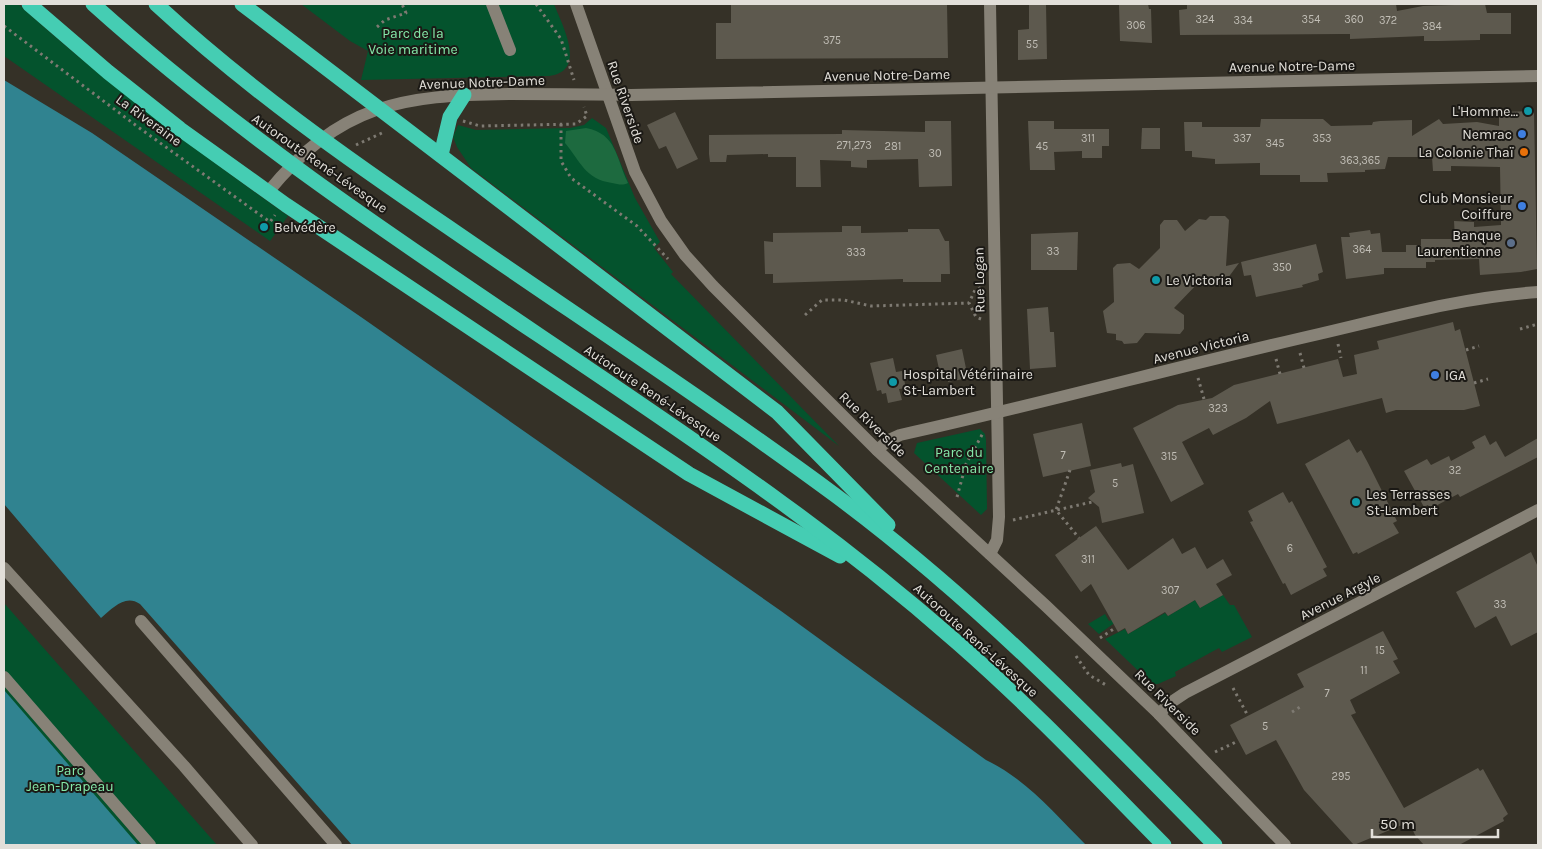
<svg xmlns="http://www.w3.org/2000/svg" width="1542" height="849" viewBox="0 0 1542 849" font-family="Karla,sans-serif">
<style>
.green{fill:#04532d}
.forest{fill:#1d6a3f}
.water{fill:#308390}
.building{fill:#5d594e}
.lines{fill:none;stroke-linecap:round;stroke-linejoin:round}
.path{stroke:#7e7a72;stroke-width:3;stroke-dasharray:2.5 4;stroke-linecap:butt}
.minor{stroke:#878277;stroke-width:12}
.highway{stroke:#45cdb3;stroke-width:15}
.culture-dot{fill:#0f9aa8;stroke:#1b1915;stroke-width:2}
.shop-dot{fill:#3f7fe0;stroke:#1b1915;stroke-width:2}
.food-dot{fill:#e8710a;stroke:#1b1915;stroke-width:2}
.service-dot{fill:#5c6f8a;stroke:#1b1915;stroke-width:2}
.labels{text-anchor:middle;stroke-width:4;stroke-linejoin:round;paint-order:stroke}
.number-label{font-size:11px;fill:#c1beb6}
.park-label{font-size:14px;fill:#85e9a9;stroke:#1b1915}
.street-label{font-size:14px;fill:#e2dfd9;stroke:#1b1915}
.poi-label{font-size:14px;fill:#e2dfd9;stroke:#1b1915;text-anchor:end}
</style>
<rect width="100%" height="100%" fill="#353127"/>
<g class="green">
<path d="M4,4H18C103,81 194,149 288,216L270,241L4,56Z"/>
<path d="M301,4H554C562,25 588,71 549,76L361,80L368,51L350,41Z"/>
<polygon points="592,118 606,128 635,198 660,242 654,248 673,272 671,274 839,446 471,168 457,147 453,137 458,125 476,130 570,128 584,125"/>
<polygon points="980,429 985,434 986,440 987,509 981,515 914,453 917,443"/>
<path d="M1223,595L1230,605H1234L1252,637L1222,652L1219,648C1204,656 1190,664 1175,672L1176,676L1158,684H1152L1105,639L1125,629L1128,634L1165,613L1168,616L1195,600L1200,608Z"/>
<polygon points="4,603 217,845 4,845"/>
<polygon points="1105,614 1109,621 1113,619 1116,622 1099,634 1088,624"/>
</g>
<path class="forest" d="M586,128C617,134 616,158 628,183C622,186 618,184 612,183C585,179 581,162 565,143L566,131Z"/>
<g class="water">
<path d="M4,80L92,133L361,317L781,611L986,760C1026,779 1055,814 1086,845H352L140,604C125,594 113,608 101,618L4,504Z"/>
<polygon points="4,690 138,845 4,845"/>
</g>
<g class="building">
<polygon points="731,4 947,4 948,58 716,59 716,23 731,23"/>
<polygon points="1029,4 1046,4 1047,59 1018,60 1018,30 1029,29"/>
<polygon points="1119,4 1148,4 1149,9 1151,9 1152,43 1120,41"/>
<polygon points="1187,4 1396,4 1397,11 1423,6 1485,4 1487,13 1511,13 1511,34 1480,34 1480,40 1439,41 1424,41 1424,36 1350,39 1350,34 1342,34 1180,35 1179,10 1187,9"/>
<polygon points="1534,111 1537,269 1521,272 1480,275 1479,259 1435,260 1435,262 1426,262 1426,268 1384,268 1384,274 1346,279 1341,237 1350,237 1349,233 1370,230 1371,234 1380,233 1382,252 1406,252 1406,245 1421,245 1421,239 1455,239 1454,221 1474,222 1474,227 1501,225 1500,167 1451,166 1451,171 1433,171 1432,157 1388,157 1385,169 1365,170 1365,172 1327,173 1328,182 1300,182 1300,175 1260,175 1260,163 1215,164 1215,159 1192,157 1192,151 1185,151 1184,122 1202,122 1202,127 1260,127 1261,119 1323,119 1331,126 1372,125 1373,122 1380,121 1412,120 1412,136 1439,119 1443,124 1477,122 1499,126 1499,112"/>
<polygon points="675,112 698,159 677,169 666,146 659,149 647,125"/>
<polygon points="925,121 951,121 952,186 919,187 918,159 867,160 867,168 851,167 851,161 820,160 821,187 796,187 796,157 768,157 768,154 727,155 726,162 710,162 709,154 709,135 842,134 842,130 925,132"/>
<polygon points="1028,121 1054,121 1054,129 1109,129 1109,146 1102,146 1102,158 1082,158 1082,151 1054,152 1055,170 1030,170"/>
<polygon points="1142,128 1160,128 1160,149 1141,149"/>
<polygon points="1210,216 1225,216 1229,220 1226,266 1239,263 1222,286 1208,286 1200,281 1174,308 1184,315 1184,329 1180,334 1145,333 1137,343 1124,344 1122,341 1116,340 1116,334 1107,333 1103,311 1114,302 1113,268 1117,264 1130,263 1139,269 1160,248 1160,225 1164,220 1177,220 1185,231 1199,219 1206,220"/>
<polygon points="842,226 861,226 861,233 908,232 908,229 939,229 945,241 949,241 950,274 941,274 941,282 903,282 903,279 773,283 773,274 765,274 764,241 773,242 773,233 842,232"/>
<polygon points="1078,232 1077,270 1031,270 1031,234"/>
<polygon points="1316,244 1323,272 1318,274 1319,280 1302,285 1303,287 1256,297 1251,275 1244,276 1241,262"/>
<polygon points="1048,307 1050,332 1054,332 1056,367 1030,369 1027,309"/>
<polygon points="1453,322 1455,331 1460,329 1480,406 1464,410 1396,410 1386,413 1382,398 1277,424 1270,401 1246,418 1213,435 1209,428 1182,442 1204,484 1171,502 1133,428 1178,405 1212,398 1234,385 1338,359 1343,377 1357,374 1354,355 1379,349 1377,341"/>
<polygon points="962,349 968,378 948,382 947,373 940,374 936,355"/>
<polygon points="893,358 896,372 902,371 906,388 899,389 902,400 888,403 886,393 882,394 881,390 877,391 870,363"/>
<polygon points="1082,423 1091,466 1043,477 1033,434"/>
<polygon points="1485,435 1490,445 1496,441 1505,457 1538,438 1538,457 1460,497 1458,494 1430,509 1428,505 1424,507 1404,471 1427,459 1431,465 1449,456 1451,461 1475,448 1472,442"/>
<polygon points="1349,439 1357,453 1361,450 1368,463 1397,521 1393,523 1399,533 1358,554 1357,552 1353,554 1305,464"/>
<polygon points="1121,463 1122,467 1133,464 1144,513 1102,523 1099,507 1088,498 1095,492 1090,470"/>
<polygon points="1283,492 1289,503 1292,501 1327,567 1323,569 1327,576 1291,595 1285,583 1283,584 1250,522 1253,521 1248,511"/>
<polygon points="1096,526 1128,570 1173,538 1182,554 1195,547 1207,569 1223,559 1232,575 1216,584 1223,595 1200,608 1195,600 1168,616 1165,612 1128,634 1125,628 1118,632 1091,584 1081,592 1055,555"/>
<polygon points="1531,552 1538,567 1538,632 1511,646 1496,616 1475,628 1456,592"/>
<polygon points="1383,631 1398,659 1393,661 1400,673 1350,700 1356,713 1351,715 1404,808 1478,768 1480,771 1483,769 1508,814 1503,818 1504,821 1459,845 1424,845 1415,835 1409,822 1354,845 1304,790 1276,740 1246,755 1230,725 1304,687 1297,674"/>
</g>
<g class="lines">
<g class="path">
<polyline points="536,4 561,39 574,80"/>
<polyline points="4,26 138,127 270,222 275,215"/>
<polyline points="377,27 385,20 406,13 402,4"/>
<polyline points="463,121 480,126 576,124 587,116 584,107"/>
<polyline points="561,124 561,161 571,178 637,226 668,259"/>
<polyline points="356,145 384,132"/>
<polyline points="805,315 822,300 844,300 871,306 969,303"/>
<polyline points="981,319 976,317 969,303 975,290 982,287"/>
<polyline points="1520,329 1538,324"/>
<polyline points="1338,344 1341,358"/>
<polyline points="1466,350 1479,346"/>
<polyline points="1300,353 1304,368"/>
<polyline points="1276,359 1280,374"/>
<polyline points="1198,378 1204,399"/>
<polyline points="1474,383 1488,379"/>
<polyline points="1070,470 1056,510 1079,538"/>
<polyline points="957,497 966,464 983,433"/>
<polyline points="1013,520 1092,502"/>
<polyline points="1100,638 1115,628"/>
<polyline points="1076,656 1089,675 1106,685"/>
<polyline points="1233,688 1248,716"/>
<polyline points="1292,712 1300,707"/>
<polyline points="1215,752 1238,741"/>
</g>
<g class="minor">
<polyline points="492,4 510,50"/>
<polyline points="576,4 635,172 661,221 685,255 713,286 877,450 1046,606 1159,714 1285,845"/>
<polyline points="990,4 999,517 997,540 990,554"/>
<path d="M268,192C340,104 401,95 509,94C550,94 590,94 631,95L1538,76"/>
<path d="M877,450L889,440L900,435C1041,404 1179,366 1319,334C1392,317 1464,297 1538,292"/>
<polyline points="4,568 184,766 252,845"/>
<polyline points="141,621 336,845"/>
<polyline points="4,677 150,845"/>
<polyline points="1159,714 1170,703 1185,693 1538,510"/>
</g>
<g class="highway">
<polyline points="29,4 108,72 180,129 286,205 689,474 840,556"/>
<path d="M93,4C304,194 553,336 782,503C843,547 902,594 959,644C1031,707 1097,777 1164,845"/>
<path d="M156,4C246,87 346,158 448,227C577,316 709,402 835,495C974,598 1094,721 1215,845"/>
<polyline points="242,4 777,412 888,525"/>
<polyline points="441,155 450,117 464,95"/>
</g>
</g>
<g class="culture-dot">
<circle cx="1528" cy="111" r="5"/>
<circle cx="264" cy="227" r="5"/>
<circle cx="1156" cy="280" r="5"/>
<circle cx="893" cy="382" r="5"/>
<circle cx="1356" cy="502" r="5"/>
</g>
<g class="shop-dot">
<circle cx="1522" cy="134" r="5"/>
<circle cx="1522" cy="206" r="5"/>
<circle cx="1435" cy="375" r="5"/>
</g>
<circle class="food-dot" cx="1524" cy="152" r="5"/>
<circle class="service-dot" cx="1511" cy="243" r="5"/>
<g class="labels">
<g class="number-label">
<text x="1205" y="23">324</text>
<text x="1311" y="23">354</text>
<text x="1354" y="23">360</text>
<text x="1243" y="24">334</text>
<text x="1388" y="24">372</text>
<text x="1136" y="29">306</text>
<text x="1432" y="30">384</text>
<text x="832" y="44">375</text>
<text x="1032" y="48">55</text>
<text x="1088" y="142">311</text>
<text x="1242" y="142">337</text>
<text x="1322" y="142">353</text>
<text x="1275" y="147">345</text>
<text x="854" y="149">271,273</text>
<text x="893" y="150">281</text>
<text x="1042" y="150">45</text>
<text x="935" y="157">30</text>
<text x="1360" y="164">363,365</text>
<text x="1362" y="253">364</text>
<text x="1053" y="255">33</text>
<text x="856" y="256">333</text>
<text x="1282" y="271">350</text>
<text x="1218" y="412">323</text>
<text x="1063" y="459">7</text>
<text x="1169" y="460">315</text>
<text x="1455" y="474">32</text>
<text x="1115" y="487">5</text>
<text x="1290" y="552">6</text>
<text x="1088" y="563">311</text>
<text x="1170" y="594">307</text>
<text x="1500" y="608">33</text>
<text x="1380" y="654">15</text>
<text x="1364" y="674">11</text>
<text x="1327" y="697">7</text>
<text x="1265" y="730">5</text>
<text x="1341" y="780">295</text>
</g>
<g class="park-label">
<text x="413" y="38">Parc de la<tspan x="413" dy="16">Voie maritime</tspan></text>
<text x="959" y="457">Parc du<tspan x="959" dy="16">Centenaire</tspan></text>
<text x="70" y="775">Parc<tspan x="70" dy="16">Jean-Drapeau</tspan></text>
</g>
<g class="street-label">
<text transform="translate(1292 66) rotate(-1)" y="5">Avenue Notre-Dame</text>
<text transform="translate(887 75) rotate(-1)" y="5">Avenue Notre-Dame</text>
<text transform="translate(482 82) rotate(-2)" y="5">Avenue Notre-Dame</text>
<text transform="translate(626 102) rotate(71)" y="5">Rue Riverside</text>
<text transform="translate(149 120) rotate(36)" y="5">La Riveraine</text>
<text transform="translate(320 163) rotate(35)" y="5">Autoroute René-Lévesque</text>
<text transform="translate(979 280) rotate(-91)" y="5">Rue Logan</text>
<text transform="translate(1201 347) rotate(-14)" y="5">Avenue Victoria</text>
<text transform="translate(653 393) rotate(34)" y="5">Autoroute René-Lévesque</text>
<text transform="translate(873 424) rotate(44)" y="5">Rue Riverside</text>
<text transform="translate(1340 596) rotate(-27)" y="5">Avenue Argyle</text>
<text transform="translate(976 640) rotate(42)" y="5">Autoroute René-Lévesque</text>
<text transform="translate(1168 702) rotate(45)" y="5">Rue Riverside</text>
</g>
<g class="poi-label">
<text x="1518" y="116">L'Homme...</text>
<text x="1512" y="139">Nemrac</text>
<text x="1514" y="157">La Colonie Thaï</text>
<text x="1512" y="203">Club Monsieur<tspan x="1512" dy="16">Coiffure</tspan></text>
<text x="274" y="232" text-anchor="start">Belvédère</text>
<text x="1501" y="240">Banque<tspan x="1501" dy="16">Laurentienne</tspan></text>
<text x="1166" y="285" text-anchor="start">Le Victoria</text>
<text x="903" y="379" text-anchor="start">Hospital Vétériinaire<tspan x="903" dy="16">St-Lambert</tspan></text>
<text x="1445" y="380" text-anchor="start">IGA</text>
<text x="1366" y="499" text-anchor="start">Les Terrasses<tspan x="1366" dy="16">St-Lambert</tspan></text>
</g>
</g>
<rect width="1542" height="849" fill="none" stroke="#e2dfd9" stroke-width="10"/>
<path d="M1372 829v8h126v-8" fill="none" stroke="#e2dfd9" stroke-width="2.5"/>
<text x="1380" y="829" font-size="15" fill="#e2dfd9" stroke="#1b1915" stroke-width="4" paint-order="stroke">50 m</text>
</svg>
